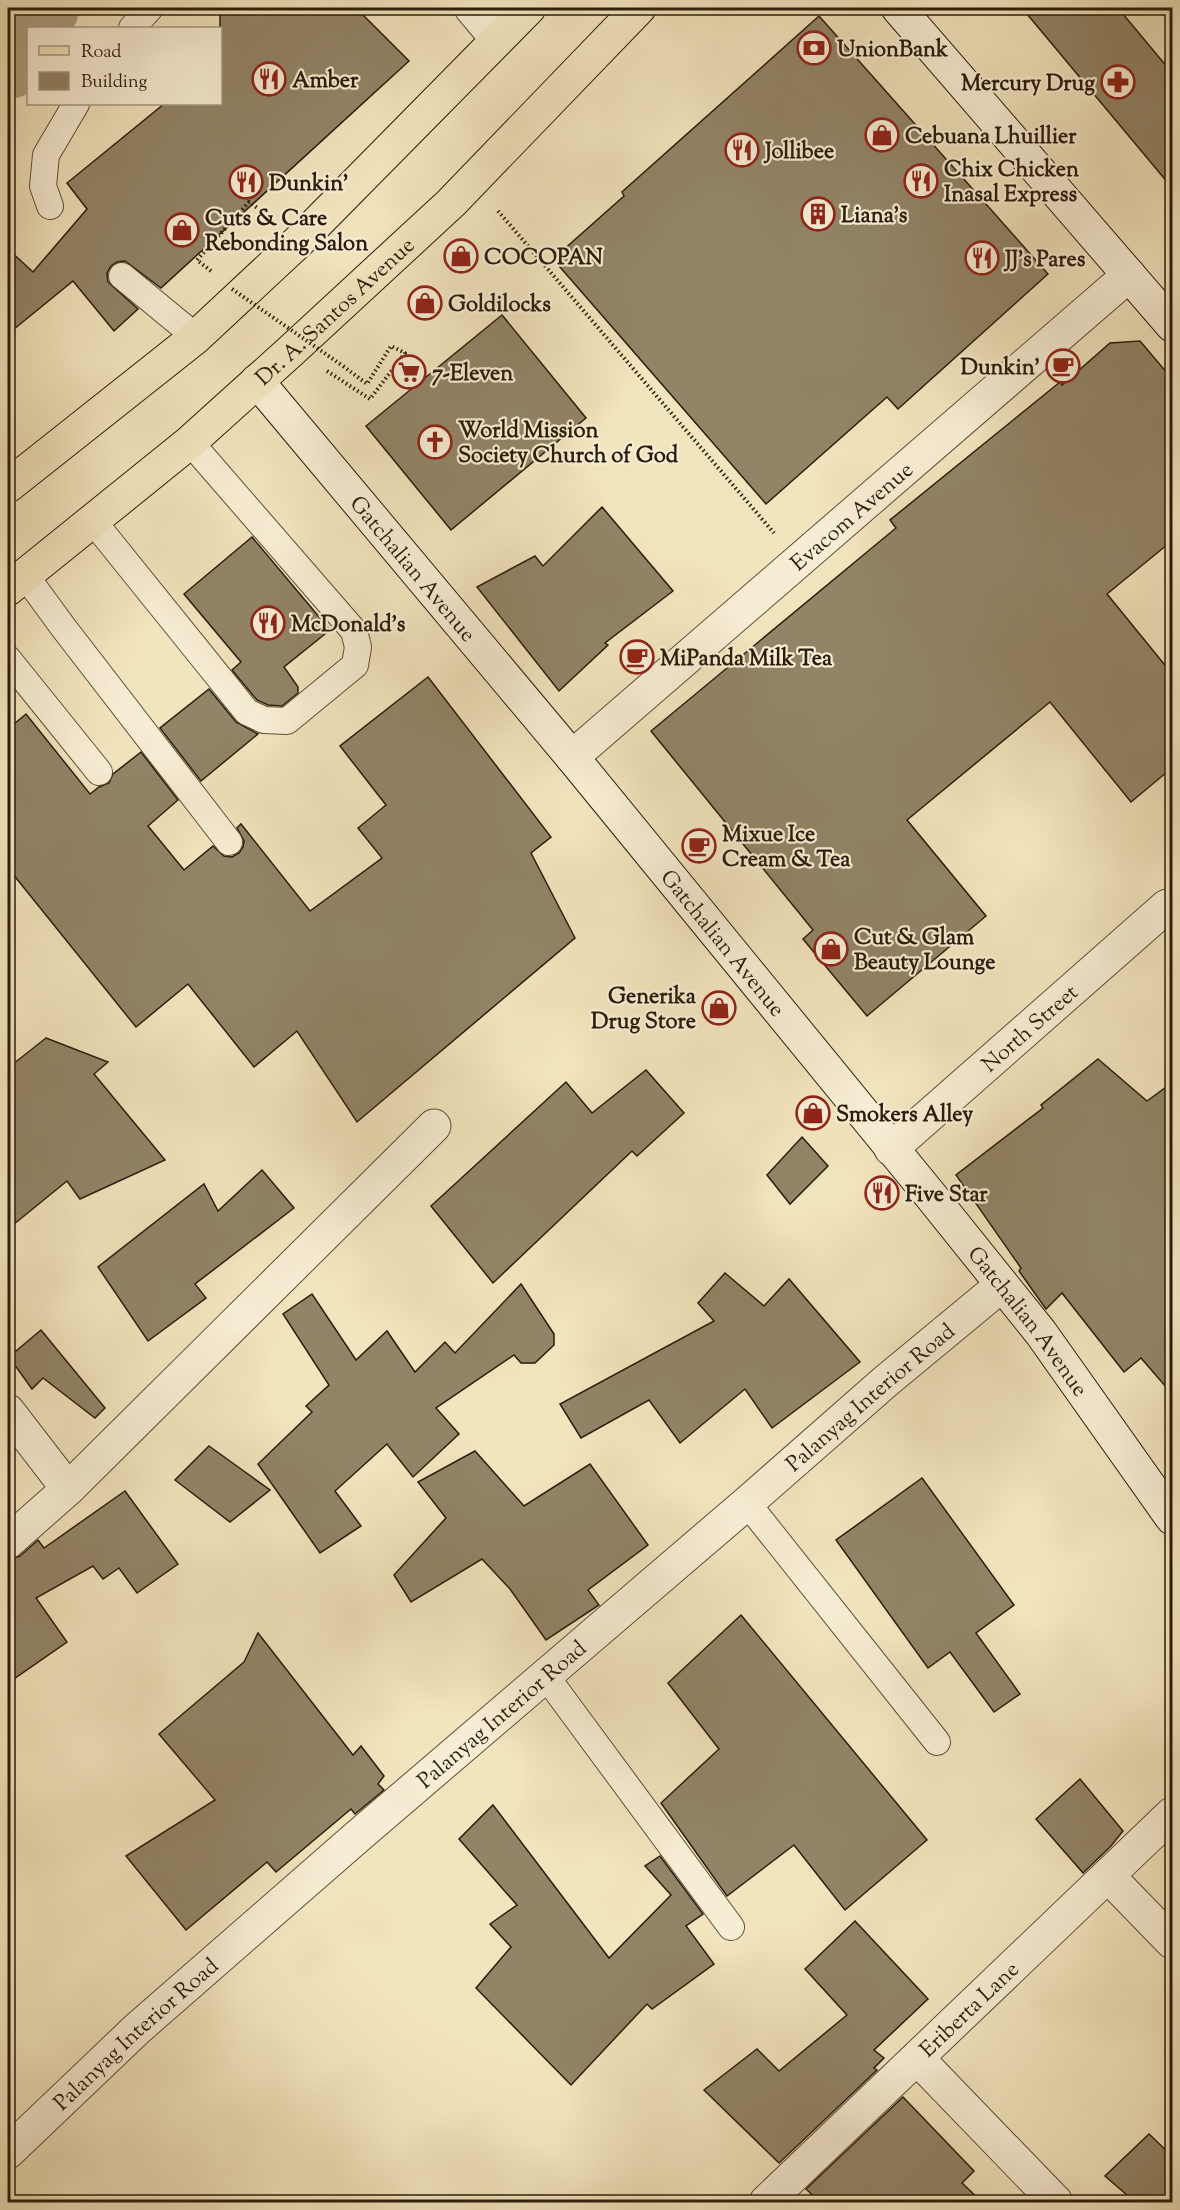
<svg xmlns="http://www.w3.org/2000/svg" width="1180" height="2210" viewBox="0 0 1180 2210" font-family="'Sorts Mill Goudy',serif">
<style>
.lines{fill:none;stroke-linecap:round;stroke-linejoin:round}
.river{stroke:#aea080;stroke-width:76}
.building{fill:#928467;stroke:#2a1c0a;stroke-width:1.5}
.lane-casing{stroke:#5c4e37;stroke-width:28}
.street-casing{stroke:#5c4e37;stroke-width:35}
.secondary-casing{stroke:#2a1c0a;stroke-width:35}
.primary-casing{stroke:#2a1c0a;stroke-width:35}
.path{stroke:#2a1c0a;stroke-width:4;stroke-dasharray:1.5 3;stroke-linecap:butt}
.lane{stroke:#f7edd4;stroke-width:26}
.street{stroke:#f7edd4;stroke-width:33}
.secondary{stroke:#f7edd4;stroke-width:33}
.primary{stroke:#f2e4bd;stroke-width:33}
.path-bridge{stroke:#2a1c0a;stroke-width:4;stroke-dasharray:1.5 3;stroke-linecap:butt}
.labels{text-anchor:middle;stroke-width:4.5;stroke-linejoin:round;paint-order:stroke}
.poi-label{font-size:22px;font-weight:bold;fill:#2a1c0a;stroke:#f7edd4;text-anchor:start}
.street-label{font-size:22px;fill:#2a1c0a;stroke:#f7edd4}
</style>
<rect width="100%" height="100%" fill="#f2e4bd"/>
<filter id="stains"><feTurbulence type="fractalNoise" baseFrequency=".00333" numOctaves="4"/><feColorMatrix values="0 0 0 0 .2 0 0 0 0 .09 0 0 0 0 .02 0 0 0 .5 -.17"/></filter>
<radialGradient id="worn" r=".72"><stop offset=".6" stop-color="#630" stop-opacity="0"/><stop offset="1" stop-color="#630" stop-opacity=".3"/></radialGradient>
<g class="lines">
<polyline class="river" points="8,61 41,8"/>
</g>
<g class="building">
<polygon points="220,8 356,8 409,61 161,288 125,261 117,262 111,266 107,273 108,282 138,309 114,331 73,281 8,334 8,249 33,272 87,209 67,183 164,104 220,104"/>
<polygon points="1022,8 1118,8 1173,74 1173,189"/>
<polygon points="819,16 1048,274 898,409 887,397 766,504 553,259 624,196 622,192"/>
<polygon points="502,315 586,418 451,530 366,426"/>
<polygon points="1140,341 1173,380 1173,540 1107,594 1173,675 1173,767 1131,802 1050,702 907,820 986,916 867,1016 803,939 813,930 651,731 896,528 890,520 1060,382 1062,385 1110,343"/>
<polygon points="602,507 673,591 605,643 608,645 559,691 477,587 535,556 543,566"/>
<polygon points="252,537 330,630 284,667 298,687 298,693 282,706 268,705 257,700 232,670 241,662 184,594"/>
<polygon points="428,677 551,837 531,853 575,938 357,1122 297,1031 254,1067 188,984 136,1027 8,868 8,729 26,714 90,794 99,787 109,783 113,774 141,752 178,800 148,826 184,870 213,846 224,856 232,857 239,853 243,847 244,841 237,828 241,824 310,911 382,858 358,828 386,805 340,746"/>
<polygon points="209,689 236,722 258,734 201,781 160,728"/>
<polygon points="46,1038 108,1062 94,1074 165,1160 80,1199 67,1181 8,1229 8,1068"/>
<polygon points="1098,1059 1147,1101 1173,1082 1173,1395 1141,1358 1124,1372 1062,1293 1046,1309 1019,1271 1021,1268 956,1175 1043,1108 1041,1105"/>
<polygon points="646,1070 684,1113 637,1156 632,1151 493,1283 431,1206 566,1082 592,1113"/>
<polygon points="802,1137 828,1166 790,1204 767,1175"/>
<polygon points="262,1170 294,1208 195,1284 206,1298 148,1341 98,1267 204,1184 218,1211"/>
<polygon points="725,1273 764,1306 789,1279 860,1362 772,1428 745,1389 680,1443 649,1400 581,1438 560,1404 714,1321 698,1303"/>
<polygon points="521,1284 554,1334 554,1345 535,1363 521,1363 514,1355 436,1408 459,1434 413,1477 387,1444 335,1491 361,1526 320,1553 258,1464 312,1412 306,1406 329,1385 283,1314 312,1294 356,1360 387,1331 415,1372 445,1342 455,1353"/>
<polygon points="41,1330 105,1408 95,1418 43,1378 32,1389 9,1357"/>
<polygon points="209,1446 270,1490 230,1522 175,1480"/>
<polygon points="475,1451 524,1506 590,1464 648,1545 588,1590 599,1605 546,1640 510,1589 482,1559 411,1602 394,1575 446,1518 418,1482"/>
<polygon points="922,1478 1014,1605 976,1633 1020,1694 994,1712 950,1652 928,1668 836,1540"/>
<polygon points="125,1491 178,1564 137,1593 119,1568 103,1579 93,1566 36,1598 67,1642 8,1683 8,1560 20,1556 38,1540 44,1548"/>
<polygon points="741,1615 927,1840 845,1910 794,1845 727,1896 661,1803 719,1749 668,1683"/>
<polygon points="258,1633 353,1755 361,1746 384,1776 378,1784 384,1790 355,1814 351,1809 276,1872 267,1862 186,1930 126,1856 215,1800 159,1734 244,1662"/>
<polygon points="1080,1779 1123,1831 1111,1846 1083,1873 1036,1819"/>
<polygon points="493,1805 609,1958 671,1895 645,1866 660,1856 703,1914 686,1926 714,1964 652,2009 647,2004 571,2085 476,1988 511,1947 490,1924 517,1905 459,1839"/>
<polygon points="855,1921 928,1999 874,2050 884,2058 874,2068 877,2070 779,2163 704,2090 757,2049 779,2071 847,2015 805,1969"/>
<polygon points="903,2097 974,2171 962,2183 982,2202 820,2202 806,2189"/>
<polygon points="1149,2134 1173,2157 1173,2202 1135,2202 1105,2176"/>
</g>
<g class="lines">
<defs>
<g id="lane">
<polyline points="132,28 150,8"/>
<polyline points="50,206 43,186 46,155 76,104"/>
<polyline points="122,276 196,337"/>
<polyline points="93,521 247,712 264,720 287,721 355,665 358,647 354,631 190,442"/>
<polyline points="25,575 63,627 229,842"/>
<polyline points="8,659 99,772"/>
<polyline points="747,1503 937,1742"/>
<polyline points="545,1675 731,1927"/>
</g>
<g id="street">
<polyline points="471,8 497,39"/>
<path id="s1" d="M572,757L1129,275"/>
<path id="s2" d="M891,1149L1167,906"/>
<polyline points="8,1411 68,1489"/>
<polyline points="8,1542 68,1489 434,1126"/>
<polyline points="1108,1876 1172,1942"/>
<polyline points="917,2058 1056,2202"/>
<path id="s3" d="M8,2152L137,2029L357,1837L747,1503L886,1381L1002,1285"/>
<path id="s4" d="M766,2202L1172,1814"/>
</g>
<g id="secondary">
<polyline points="898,8 1172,325"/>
<path id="s5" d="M257,381L572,757L931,1196L1041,1333L1172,1518"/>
</g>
<g id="primary">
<polyline points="8,486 196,337 300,240 529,8"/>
<path id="s6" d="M8,589L190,442L293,349L451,203L639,8"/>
</g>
</defs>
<use href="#lane" class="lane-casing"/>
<use href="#street" class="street-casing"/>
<use href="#secondary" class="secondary-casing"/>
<use href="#primary" class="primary-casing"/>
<g class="path">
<polyline points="498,211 774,533"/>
<polyline points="211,271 197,260 249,202 270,217"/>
<polyline points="327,371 370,399 405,353 391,346 367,384 343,366"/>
</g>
<use href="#lane" class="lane"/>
<use href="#street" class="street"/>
<use href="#secondary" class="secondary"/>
<use href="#primary" class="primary"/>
<polyline class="path-bridge" points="232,289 343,366"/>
</g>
<defs>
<symbol id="bank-ring" viewBox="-11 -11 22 22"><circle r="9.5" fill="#f7edd4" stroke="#8f2418" stroke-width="1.5"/><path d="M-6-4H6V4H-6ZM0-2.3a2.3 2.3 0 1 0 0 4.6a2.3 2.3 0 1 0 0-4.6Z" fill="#8f2418"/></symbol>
<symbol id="restaurant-ring" viewBox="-11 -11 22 22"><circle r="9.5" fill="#f7edd4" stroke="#8f2418" stroke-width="1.5"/><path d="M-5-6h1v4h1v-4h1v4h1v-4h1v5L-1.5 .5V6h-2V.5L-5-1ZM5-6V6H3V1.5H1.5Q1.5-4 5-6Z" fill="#8f2418"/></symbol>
<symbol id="pharmacy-ring" viewBox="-11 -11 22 22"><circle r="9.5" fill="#f7edd4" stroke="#8f2418" stroke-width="1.5"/><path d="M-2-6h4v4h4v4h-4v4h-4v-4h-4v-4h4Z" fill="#8f2418"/></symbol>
<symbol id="shop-ring" viewBox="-11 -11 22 22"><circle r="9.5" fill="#f7edd4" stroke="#8f2418" stroke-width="1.5"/><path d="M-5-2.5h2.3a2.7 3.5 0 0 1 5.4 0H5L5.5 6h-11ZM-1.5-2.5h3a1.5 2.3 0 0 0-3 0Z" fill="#8f2418"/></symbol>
<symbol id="building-ring" viewBox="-11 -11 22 22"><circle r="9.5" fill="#f7edd4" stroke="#8f2418" stroke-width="1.5"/><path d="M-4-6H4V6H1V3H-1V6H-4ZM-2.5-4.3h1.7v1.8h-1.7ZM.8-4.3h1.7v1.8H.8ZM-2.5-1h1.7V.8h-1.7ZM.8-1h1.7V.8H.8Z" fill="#8f2418"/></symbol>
<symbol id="cafe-ring" viewBox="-11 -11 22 22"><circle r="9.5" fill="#f7edd4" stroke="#8f2418" stroke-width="1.5"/><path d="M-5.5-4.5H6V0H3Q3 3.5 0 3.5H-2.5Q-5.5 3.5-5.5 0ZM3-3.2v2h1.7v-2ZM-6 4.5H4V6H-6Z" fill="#8f2418"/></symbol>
<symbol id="supermarket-ring" viewBox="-11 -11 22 22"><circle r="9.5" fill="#f7edd4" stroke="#8f2418" stroke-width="1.5"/><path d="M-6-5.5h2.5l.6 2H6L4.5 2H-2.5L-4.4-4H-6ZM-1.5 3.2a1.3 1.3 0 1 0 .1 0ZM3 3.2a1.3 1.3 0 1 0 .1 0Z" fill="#8f2418"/></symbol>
<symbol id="church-ring" viewBox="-11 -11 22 22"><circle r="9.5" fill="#f7edd4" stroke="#8f2418" stroke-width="1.5"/><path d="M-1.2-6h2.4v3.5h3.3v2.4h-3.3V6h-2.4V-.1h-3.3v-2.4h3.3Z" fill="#8f2418"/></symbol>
</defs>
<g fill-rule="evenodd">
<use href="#bank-ring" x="795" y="29" width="38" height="38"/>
<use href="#restaurant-ring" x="250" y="60" width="38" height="38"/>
<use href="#pharmacy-ring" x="1099" y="63" width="38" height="38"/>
<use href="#shop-ring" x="863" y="116" width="38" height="38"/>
<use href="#restaurant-ring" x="723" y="131" width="38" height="38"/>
<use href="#restaurant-ring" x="902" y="162" width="38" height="38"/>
<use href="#restaurant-ring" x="227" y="163" width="38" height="38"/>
<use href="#building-ring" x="799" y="195" width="38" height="38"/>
<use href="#shop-ring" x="163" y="211" width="38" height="38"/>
<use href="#shop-ring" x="442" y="237" width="38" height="38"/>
<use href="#restaurant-ring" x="963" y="239" width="38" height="38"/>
<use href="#shop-ring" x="406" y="284" width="38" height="38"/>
<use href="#cafe-ring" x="1044" y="347" width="38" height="38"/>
<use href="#supermarket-ring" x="390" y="353" width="38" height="38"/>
<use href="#church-ring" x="416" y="423" width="38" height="38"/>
<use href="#restaurant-ring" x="249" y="604" width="38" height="38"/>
<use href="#cafe-ring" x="618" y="638" width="38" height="38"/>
<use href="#cafe-ring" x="680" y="827" width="38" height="38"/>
<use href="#shop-ring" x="812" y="930" width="38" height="38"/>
<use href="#shop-ring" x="700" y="989" width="38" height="38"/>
<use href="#shop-ring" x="794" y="1094" width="38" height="38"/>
<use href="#restaurant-ring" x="863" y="1174" width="38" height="38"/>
</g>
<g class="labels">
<g class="poi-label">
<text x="837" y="56">UnionBank</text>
<text x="292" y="87">Amber</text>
<text x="1095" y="90" text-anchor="end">Mercury Drug</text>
<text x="905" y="143">Cebuana Lhuillier</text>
<text x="765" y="158">Jollibee</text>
<text x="944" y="176">Chix Chicken<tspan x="944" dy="25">Inasal Express</tspan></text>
<text x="269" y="190">Dunkin'</text>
<text x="841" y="222">Liana's</text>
<text x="205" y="225">Cuts &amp; Care<tspan x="205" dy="25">Rebonding Salon</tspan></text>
<text x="484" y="264">COCOPAN</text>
<text x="1005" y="266">JJ's Pares</text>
<text x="448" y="311">Goldilocks</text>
<text x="1040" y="374" text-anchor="end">Dunkin’</text>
<text x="432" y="380">7-Eleven</text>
<text x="458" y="437">World Mission<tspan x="458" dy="25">Society Church of God</tspan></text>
<text x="291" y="631">McDonald's</text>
<text x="660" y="665">MiPanda Milk Tea</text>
<text x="722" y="841">Mixue Ice<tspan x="722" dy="25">Cream &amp; Tea</tspan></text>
<text x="854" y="944">Cut &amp; Glam<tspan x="854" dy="25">Beauty Lounge</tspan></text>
<text x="696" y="1003" text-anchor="end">Generika<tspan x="696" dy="25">Drug Store</tspan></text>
<text x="836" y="1121">Smokers Alley</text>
<text x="905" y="1201">Five Star</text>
</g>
<g class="street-label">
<text dy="8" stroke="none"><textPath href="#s6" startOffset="429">Dr. A. Santos Avenue</textPath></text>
<text dy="8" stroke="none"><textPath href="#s1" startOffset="369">Evacom Avenue</textPath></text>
<text dy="8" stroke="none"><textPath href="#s5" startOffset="244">Gatchalian Avenue</textPath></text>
<text dy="8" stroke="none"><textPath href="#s5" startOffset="730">Gatchalian Avenue</textPath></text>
<text dy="8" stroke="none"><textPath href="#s2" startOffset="184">North Street</textPath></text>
<text dy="8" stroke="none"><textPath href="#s5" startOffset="1216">Gatchalian Avenue</textPath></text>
<text dy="8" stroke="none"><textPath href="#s3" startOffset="1146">Palanyag Interior Road</textPath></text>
<text dy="8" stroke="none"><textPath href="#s3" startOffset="660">Palanyag Interior Road</textPath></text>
<text dy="8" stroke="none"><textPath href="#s4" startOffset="280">Eriberta Lane</textPath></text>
<text dy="8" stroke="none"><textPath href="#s3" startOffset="174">Palanyag Interior Road</textPath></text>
</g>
</g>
<rect width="1180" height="2210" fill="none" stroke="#f2e4bd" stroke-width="30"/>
<rect x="9" y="9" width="1162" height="2192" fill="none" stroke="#2a1c0a" stroke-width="3"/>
<rect x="15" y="15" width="1150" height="2180" fill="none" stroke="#2a1c0a" stroke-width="1.5"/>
<rect x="27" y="27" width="195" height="78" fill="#f7edd4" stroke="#a59983" stroke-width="1.5"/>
<rect x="39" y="46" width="30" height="9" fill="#f2e4bd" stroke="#a59983" stroke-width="1.5"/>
<text x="81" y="57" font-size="18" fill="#2a1c0a">Road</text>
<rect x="39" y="72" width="30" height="18" fill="#928467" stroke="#a59983" stroke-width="1.5"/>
<text x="81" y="87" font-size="18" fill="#2a1c0a">Building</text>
<rect width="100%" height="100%" filter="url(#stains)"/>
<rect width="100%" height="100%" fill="url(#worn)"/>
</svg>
